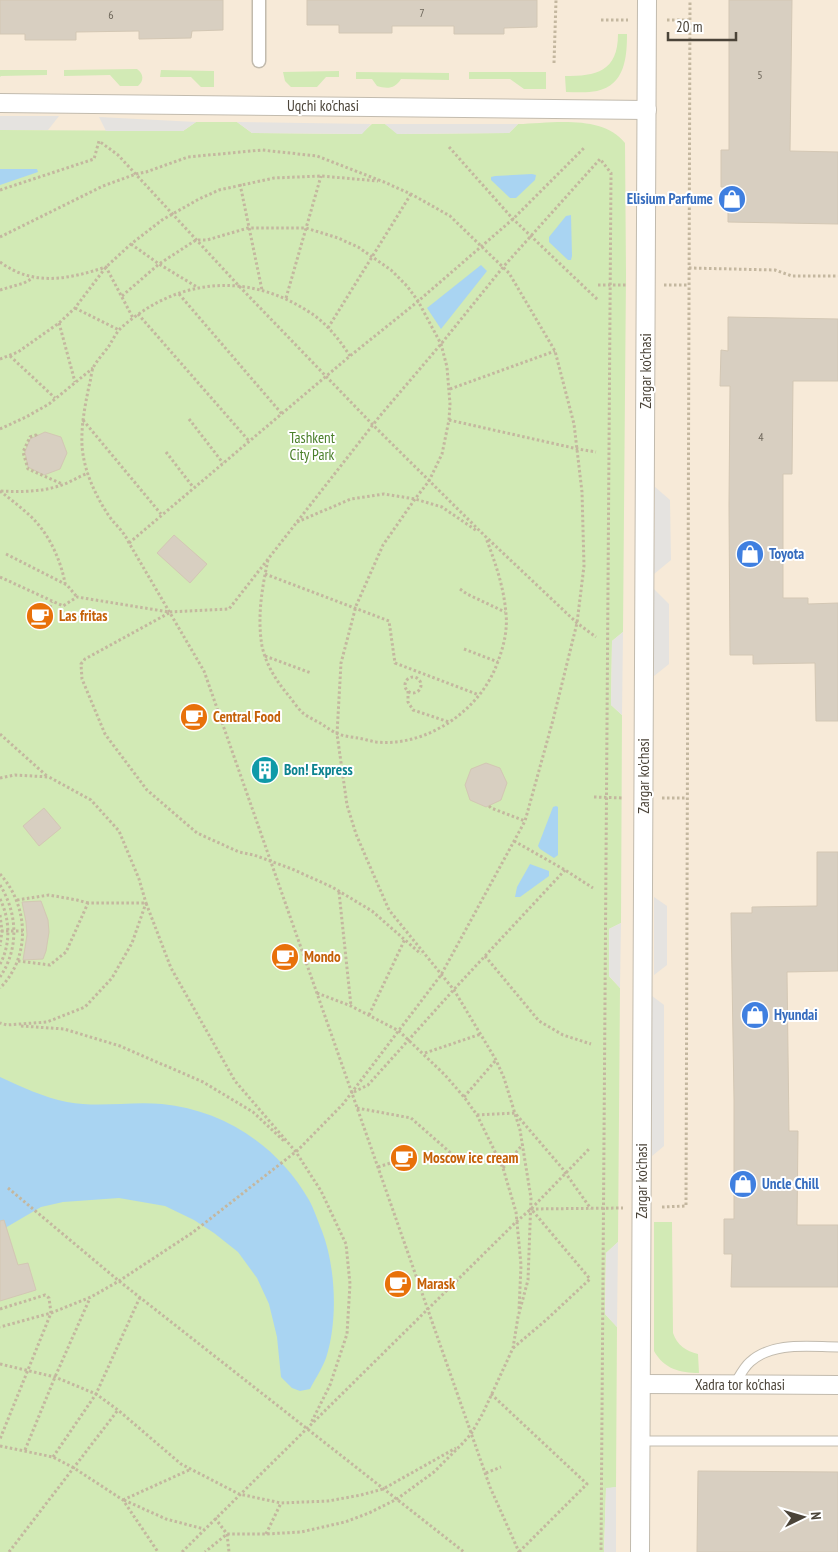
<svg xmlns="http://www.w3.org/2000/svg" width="838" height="1552" viewBox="0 0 838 1552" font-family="'PT Sans Narrow',sans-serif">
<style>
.commercial{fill:#f7ead8}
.green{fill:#d2eab5}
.parking{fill:#e5e3e0}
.water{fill:#a9d4f2}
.building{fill:#d8cfc1;stroke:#d3c7b4}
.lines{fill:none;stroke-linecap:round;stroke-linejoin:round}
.service-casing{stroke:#c2bbae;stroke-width:11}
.pedestrian-casing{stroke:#c2bbae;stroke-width:15}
.minor-casing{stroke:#c2bbae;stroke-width:20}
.path{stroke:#c4b79f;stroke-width:3;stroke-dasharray:2.5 2.5;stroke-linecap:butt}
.service{stroke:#fff;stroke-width:9}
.pedestrian{stroke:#fff;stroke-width:12}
.minor{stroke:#fff;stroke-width:18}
.labels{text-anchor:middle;stroke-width:4;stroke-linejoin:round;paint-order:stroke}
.number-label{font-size:12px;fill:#6e675b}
.street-label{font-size:15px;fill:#4b4439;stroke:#fff}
.shop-label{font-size:15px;font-weight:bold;fill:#366cbe;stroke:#fff;text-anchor:start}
.park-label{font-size:15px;fill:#4a7f2a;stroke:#fff}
.food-label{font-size:15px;font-weight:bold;fill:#c56008;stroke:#fff;text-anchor:start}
.culture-label{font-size:15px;font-weight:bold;fill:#0d838f;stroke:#fff;text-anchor:start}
</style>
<rect width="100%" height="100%" fill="#f6f3ec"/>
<rect class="commercial" x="0" y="0" width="838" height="1552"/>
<g class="green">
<path d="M618,34H627C627,57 625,85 597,91C587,93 576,92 566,92L565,76C596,76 618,72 618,34Z"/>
<path d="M137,69C144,74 144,81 138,86H120L110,75L64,76V70Z"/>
<polygon points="0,70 47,70 47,75 1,76 0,77"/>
<polygon points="161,70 214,71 214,87 201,87 191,77 160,77"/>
<polygon points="339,71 339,77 326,77 317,87 291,87 285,81 283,72"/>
<path d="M356,72L449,73V80L401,79C395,89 387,89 377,86L372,79H356Z"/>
<polygon points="469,72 546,72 546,89 524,89 510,79 469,79"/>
<path d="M196,122H237L252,133L361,134L372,124H385L398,134L509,133L518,124C551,123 603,114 625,143L626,275L623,632L612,641L611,705L622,715L621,923L609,929V976L620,988L618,1242L606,1253L605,1314L617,1327L616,1487L606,1489L604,1552H0V130L183,131Z"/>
<path d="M654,1222H672L673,1333C677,1345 686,1351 698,1354L699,1373C680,1373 664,1369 654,1351Z"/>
</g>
<g class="parking">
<polygon points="0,116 59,116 48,130 0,130"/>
<polygon points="99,117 196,122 183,131 106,131"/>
<polygon points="237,122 371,124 362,134 252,133"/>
<polygon points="385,124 518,124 509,133 397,134"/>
<polygon points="655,487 670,500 671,560 654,574"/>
<polygon points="654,589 669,604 669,664 654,676"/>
<polygon points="623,632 622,715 611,705 612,641"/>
<polygon points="654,897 667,906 667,965 654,975"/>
<polygon points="621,923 620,988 609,976 609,929"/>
<polygon points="652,996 664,1005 664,1146 652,1156"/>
<polygon points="618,1242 617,1327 605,1314 606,1253"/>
<polygon points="616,1487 616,1552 604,1552 606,1488"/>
</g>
<g class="water">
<polygon points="0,169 37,169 38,172 0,185"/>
<polygon points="532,174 536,175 535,180 516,198 510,198 491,180 491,177 495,176"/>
<polygon points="571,215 572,256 571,260 568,260 549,242 549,237 566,216"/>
<polygon points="481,265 487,271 441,329 427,308"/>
<polygon points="556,806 558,807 558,855 554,858 540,849 538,846 553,807"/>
<polygon points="530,864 549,871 549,876 520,897 515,897 517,887"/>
<path d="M0,1077C22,1087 43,1097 67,1102C100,1108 130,1101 162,1104C224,1110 278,1146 309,1200C314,1209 318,1221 322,1231C336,1268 338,1321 326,1358C322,1369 315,1379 310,1389L300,1391L292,1388L281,1377L277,1337L269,1304L257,1278L238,1252L214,1233L194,1220L165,1206L119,1198L63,1202L41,1207L0,1231Z"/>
</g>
<g class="building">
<polygon points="0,0 223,0 223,30 192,31 191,38 139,39 139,31 76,32 76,40 25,40 25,34 0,34"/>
<polygon points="307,0 537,0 537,27 504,28 504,34 454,34 454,26 392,26 392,33 339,33 339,25 307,25"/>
<polygon points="729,0 792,0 790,151 838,152 838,224 728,222 728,187 721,187 721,150 729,150"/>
<polygon points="728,317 838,319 838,381 793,381 792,474 783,474 783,598 808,598 808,604 838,603 838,721 816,721 815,663 753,664 753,655 730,655 729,505 730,386 720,386 721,350 728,351"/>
<polygon points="45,432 61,437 67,453 60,469 44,475 28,467 25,452 30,439"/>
<polygon points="174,535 207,564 190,583 157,553"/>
<polygon points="486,763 500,768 507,783 501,800 486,807 470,800 465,785 471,769"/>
<polygon points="44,808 61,828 39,846 23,826"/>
<polygon points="817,852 838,852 838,971 787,972 789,1131 798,1131 797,1225 838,1225 838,1287 731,1287 732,1254 724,1254 724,1219 734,1219 734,1100 731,913 752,913 752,907 817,906"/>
<polygon points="41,901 48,920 49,932 46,951 43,959 23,960 27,935 26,922 22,902"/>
<polygon points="4,1220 18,1265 28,1263 36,1290 0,1301 0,1221"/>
<polygon points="698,1471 838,1472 838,1552 697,1552"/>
</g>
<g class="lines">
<defs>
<g id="service">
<path d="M734,1385C739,1377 744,1367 750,1362C773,1341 810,1347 838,1347"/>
<polyline points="641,1441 838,1441"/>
</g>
<polyline id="pedestrian" points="259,61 259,0"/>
<g id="minor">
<polyline points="0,103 647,110"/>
<polyline points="641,1384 838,1385"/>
<polyline points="640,1552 647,0"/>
</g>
</defs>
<use href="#service" class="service-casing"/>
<use href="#pedestrian" class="pedestrian-casing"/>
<use href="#minor" class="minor-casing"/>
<g class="path">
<polyline points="601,20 628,20"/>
<polyline points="667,20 689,20"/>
<polyline points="554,63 556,0"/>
<polyline points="449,147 513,219 598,300"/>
<polyline points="240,184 262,290"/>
<polyline points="0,190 94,159 99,141 118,155 239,286 373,425 485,536 577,623 596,637"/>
<polyline points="0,237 103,186 136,174 146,172 188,157 262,150 317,156 384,182 411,194 450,216 509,273 555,351 574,424 582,492 584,566 577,623 553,720 525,821 441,975 343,1104 298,1150 192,1233 119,1281 91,1297 51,1313 0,1327"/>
<polyline points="131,244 159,264 197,287"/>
<path d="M0,262C34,287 69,279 106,267L133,318"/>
<polyline points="689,268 775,270 792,276 838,276"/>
<polyline points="598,285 627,285"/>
<polyline points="664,285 689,285"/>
<polyline points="0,290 24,283 33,278"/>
<polyline points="179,294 282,414"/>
<polyline points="122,296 159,264 196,240 207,240 248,228 306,228 338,238 358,247 391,270 407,286 418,301 441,344 447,367 450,404 449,420 442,454 429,481 415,499 383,545 356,606 341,663 337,734 347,805 356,834 368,862 389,910 454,990 496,1060 504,1078 520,1130 531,1198 528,1280 518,1317 513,1348 483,1413 471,1434 461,1445 434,1472 397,1499 369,1513 345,1522 301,1532 266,1534 227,1534 205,1552"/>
<polyline points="286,298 321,176"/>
<polyline points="75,308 119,330"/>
<polyline points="138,314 249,441"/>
<polyline points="59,323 75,382"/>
<polyline points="328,328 411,194"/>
<polyline points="10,356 55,398"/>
<path d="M350,356C339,339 325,321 306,310C255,278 197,277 146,309C137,315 127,322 119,330C115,335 112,341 109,346C104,353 97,360 93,368C91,373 91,380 89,386C85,406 81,425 82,446C84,471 95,495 109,516C116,526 123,530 129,543L204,671L490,1487L519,1552"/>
<polyline points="0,359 18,352 59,323 75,308 106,267 131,244 162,220 199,199 219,190 274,178 321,176 378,181"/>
<polyline points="450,389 555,351"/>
<polyline points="189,419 223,463"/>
<polyline points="83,420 161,514"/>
<polyline points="449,420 578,449 596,452"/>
<polyline points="0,429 26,417 49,404 93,368"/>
<polyline points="36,436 36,435 30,437 23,452 28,469 62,484"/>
<polyline points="166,452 193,487"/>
<path d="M0,491C9,498 18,505 27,513C47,530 60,557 65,583"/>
<path d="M1,491C20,492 40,492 59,486C69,483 78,477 88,473"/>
<polyline points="297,522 351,499 384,494 415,499 442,507 477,531"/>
<polyline points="129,543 350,356 416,303 513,219 585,147"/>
<polyline points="6,554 67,585 77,597"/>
<path d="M268,560C262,588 257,617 262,646C266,665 277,682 289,696C293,701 298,709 303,713C308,717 314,720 320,723C325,726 330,730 336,733C342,736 351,737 358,738C364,739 370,741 376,742C425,747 476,713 495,669C502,652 508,633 506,614C504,587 495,562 486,538"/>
<polyline points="265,574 389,621 395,663 479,695"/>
<polyline points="0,577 63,606 77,597 169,612 229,609 379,417 441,344 504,266 600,159 611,173 601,1552"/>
<polyline points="460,589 467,594 505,612"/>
<polyline points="48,612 52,602"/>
<polyline points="169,613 85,659 81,664 82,679 105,734 147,790 197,833 239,852 254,855 292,869 332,887 372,911 421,954"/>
<polyline points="464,649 498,662"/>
<polyline points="265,656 311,673"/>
<circle cx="413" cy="685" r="8"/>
<polyline points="408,691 408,702 413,710 449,722"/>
<polyline points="0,734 48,777"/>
<polyline points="0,778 15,775 49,777 91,800 119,831 139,879 146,903 132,943 112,978 85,1007 47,1022 7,1025 0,1023"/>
<polyline points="594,797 623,798"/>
<polyline points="662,798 686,798"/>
<polyline points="489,806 491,808 525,821"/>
<polyline points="514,841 565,870 593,888"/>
<path d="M0,874C29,906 31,957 0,988"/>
<path d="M0,885C18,914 19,949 0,977"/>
<polyline points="339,892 351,1006"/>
<path d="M0,899C10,919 11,944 0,964"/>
<polyline points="17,900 49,895 77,900 88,903"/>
<polyline points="0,915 2,931 0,946"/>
<polyline points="1,931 23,931"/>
<polyline points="485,956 539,1021 563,1035 591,1044"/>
<polyline points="18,961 50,965 66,952 88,903 146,903 171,968 235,1081 296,1152 321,1191 346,1244 350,1284 347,1334 330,1385 311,1423"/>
<polyline points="317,993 351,1006 399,1031 445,1075 464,1097 477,1115 503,1168 516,1212 521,1265 519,1310"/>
<polyline points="369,1015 405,939"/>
<polyline points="21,1026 64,1029 120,1046 203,1082 253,1112 284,1141"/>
<polyline points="425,1053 481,1034"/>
<polyline points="354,1092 368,1085 458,985 565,870"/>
<polyline points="464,1097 496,1060"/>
<polyline points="357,1108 411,1118 453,1155 498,1159"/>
<polyline points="477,1115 515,1113 562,1168 591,1209"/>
<polyline points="378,1167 397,1161"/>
<polyline points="503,1168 523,1144"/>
<polyline points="8,1188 119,1281 464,1552"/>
<polyline points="662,1207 686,1206 690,0"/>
<polyline points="531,1209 623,1208"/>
<polyline points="0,1309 45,1295 49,1298 51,1313 0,1439"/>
<polyline points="513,1348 545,1321 590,1279 532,1210"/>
<polyline points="0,1364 55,1377 96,1394 118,1410 181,1464 239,1494 281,1503 328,1501 361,1495 383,1489 456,1448"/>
<polyline points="491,1394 587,1484 519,1552"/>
<polyline points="0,1446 53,1457 74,1468 123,1500 158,1552"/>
<polyline points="25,1450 55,1377 90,1298"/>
<polyline points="53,1457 96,1394 140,1297"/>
<polyline points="486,1473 501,1467"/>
<polyline points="123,1500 189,1470"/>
<polyline points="124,1500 166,1519 204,1529"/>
<polyline points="215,1518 227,1534 229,1552"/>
<polyline points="266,1534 281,1503"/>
<polyline points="9,1552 118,1410"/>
<polyline points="182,1552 516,1222 531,1209 590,1148"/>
</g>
<use href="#service" class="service"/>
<use href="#pedestrian" class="pedestrian"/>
<use href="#minor" class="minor"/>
</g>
<defs>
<symbol id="shop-disc" viewBox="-11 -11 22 22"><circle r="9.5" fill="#3f7fe0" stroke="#fff"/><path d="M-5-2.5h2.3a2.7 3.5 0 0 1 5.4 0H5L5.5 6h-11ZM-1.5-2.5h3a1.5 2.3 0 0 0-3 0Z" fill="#fff"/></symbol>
<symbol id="cafe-disc" viewBox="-11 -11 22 22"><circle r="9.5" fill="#e8710a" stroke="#fff"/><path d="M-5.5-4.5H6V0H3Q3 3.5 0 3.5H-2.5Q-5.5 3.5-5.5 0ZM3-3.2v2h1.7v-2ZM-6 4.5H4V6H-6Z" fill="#fff"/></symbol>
<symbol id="building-disc" viewBox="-11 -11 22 22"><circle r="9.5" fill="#0f9aa8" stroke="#fff"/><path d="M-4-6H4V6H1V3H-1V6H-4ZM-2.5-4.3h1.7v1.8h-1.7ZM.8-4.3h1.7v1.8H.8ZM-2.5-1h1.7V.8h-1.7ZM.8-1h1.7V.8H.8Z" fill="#fff"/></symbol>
</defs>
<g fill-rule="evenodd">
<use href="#shop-disc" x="716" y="183" width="32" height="32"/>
<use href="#shop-disc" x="734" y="538" width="32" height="32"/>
<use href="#cafe-disc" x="24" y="600" width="32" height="32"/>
<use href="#cafe-disc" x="178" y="701" width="32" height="32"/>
<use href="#building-disc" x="249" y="754" width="32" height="32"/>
<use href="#cafe-disc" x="269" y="941" width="32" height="32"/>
<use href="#shop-disc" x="739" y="999" width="32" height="32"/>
<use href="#cafe-disc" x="388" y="1142" width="32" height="32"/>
<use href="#shop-disc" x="727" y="1168" width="32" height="32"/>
<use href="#cafe-disc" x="382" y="1268" width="32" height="32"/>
</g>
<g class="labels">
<g class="number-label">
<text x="422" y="17">7</text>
<text x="111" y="19">6</text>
<text x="760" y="79">5</text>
<text x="761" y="441">4</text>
</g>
<g class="street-label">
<text x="323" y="111">Uqchi ko'chasi</text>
<text transform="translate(646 371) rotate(-90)" y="5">Zargar ko'chasi</text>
<text transform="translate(644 776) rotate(-90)" y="5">Zargar ko'chasi</text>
<text transform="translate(642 1181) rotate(-90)" y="5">Zargar ko'chasi</text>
<text x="740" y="1390">Xadra tor ko'chasi</text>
</g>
<g class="shop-label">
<text x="713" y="204" text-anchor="end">Elisium Parfume</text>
<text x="769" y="559">Toyota</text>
<text x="774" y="1020">Hyundai</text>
<text x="762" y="1189">Uncle Chill</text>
</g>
<g class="park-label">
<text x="312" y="443">Tashkent<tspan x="312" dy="17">City Park</tspan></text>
</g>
<g class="food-label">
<text x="59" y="621">Las fritas</text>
<text x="213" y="722">Central Food</text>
<text x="304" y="962">Mondo</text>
<text x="423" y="1163">Moscow ice cream</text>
<text x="417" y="1289">Marask</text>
</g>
<g class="culture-label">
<text x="284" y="775">Bon! Express</text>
</g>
</g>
<g transform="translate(803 1517) rotate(85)" stroke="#ffffff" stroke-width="4" paint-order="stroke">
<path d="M0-4L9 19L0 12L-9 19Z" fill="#4b4439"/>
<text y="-8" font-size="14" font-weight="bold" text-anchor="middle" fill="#4b4439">N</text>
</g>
<path d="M668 32v8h68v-8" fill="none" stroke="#4b4439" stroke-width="2.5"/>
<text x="676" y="32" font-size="15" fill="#4b4439" stroke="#ffffff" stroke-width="4" paint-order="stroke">20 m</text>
</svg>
